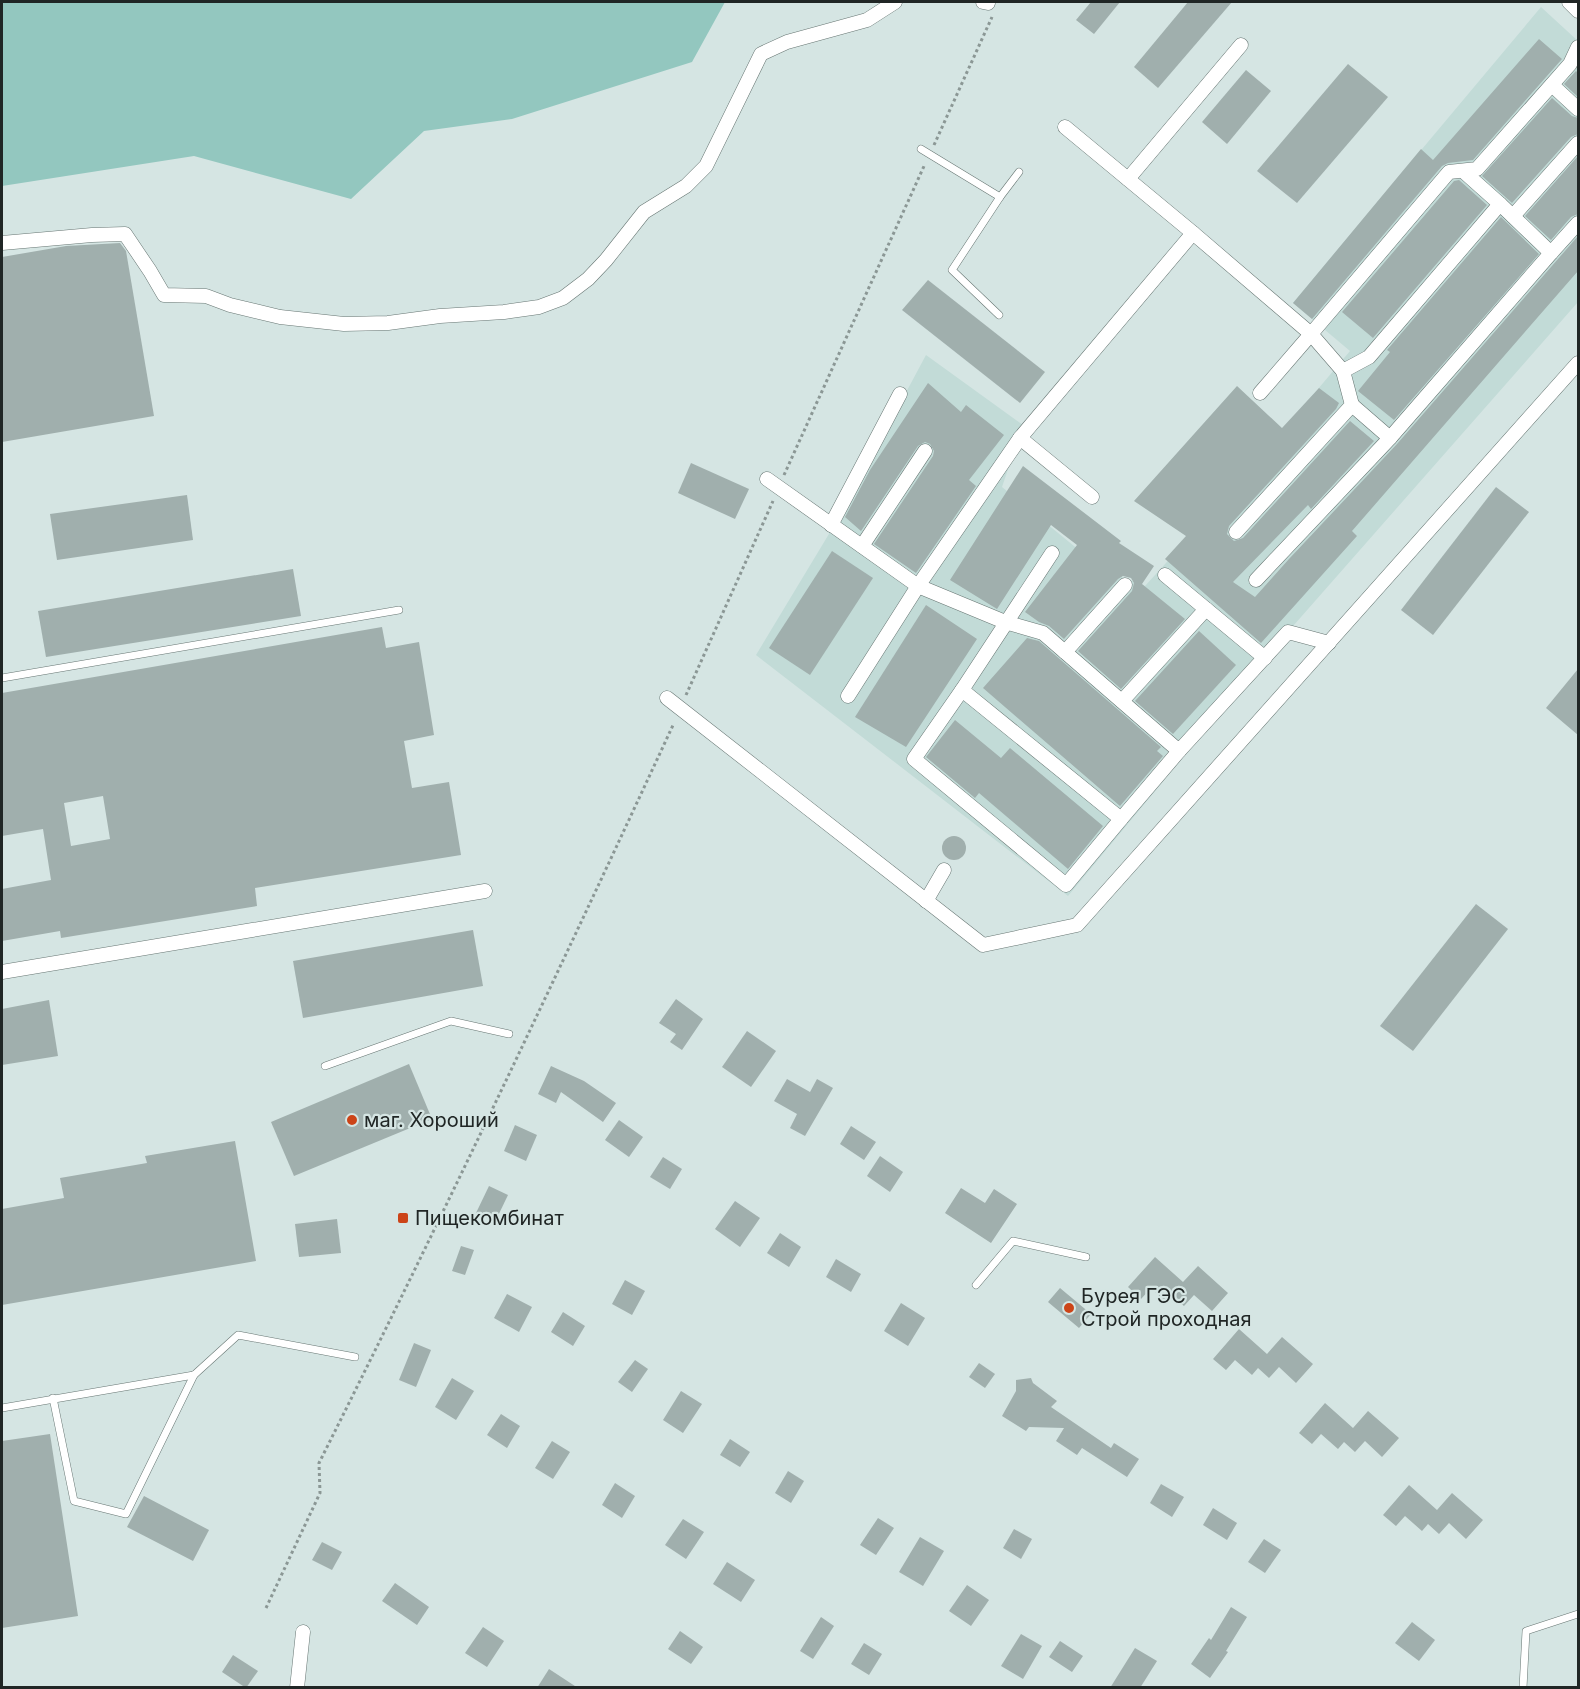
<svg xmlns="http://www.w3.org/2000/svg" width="1580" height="1689" viewBox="0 0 1580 1689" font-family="Inter,sans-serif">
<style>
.built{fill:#c2dbd7}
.water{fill:#93c7bf}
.building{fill:#a0afad;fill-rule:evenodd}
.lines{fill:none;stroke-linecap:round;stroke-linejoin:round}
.lane-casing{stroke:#677673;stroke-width:8}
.street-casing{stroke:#677673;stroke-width:15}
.path{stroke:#8b9795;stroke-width:3;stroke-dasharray:3 3;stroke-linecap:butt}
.lane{stroke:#fff;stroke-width:7}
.street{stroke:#fff;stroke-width:14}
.poi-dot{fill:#cc4418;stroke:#d5e5e3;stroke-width:2}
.labels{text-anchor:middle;stroke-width:4.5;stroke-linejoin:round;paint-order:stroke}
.poi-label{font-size:20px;fill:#202625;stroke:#d5e5e3;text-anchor:start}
</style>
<rect width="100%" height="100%" fill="#d5e5e3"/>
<polygon class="built" points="1541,7 1578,41 1578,302 1272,650 1068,896 756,655 841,514 926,355 1023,425 1002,487 1102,569 1145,586 1238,484 1350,351 1293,303"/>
<polygon class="water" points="2,2 725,2 692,62 512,119 424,131 351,199 194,156 2,186"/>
<g class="building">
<polygon points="1091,2 1120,2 1094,34 1076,20"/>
<polygon points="1188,2 1232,2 1158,88 1134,67"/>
<polygon points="1539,39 1562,59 1473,160 1448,163 1442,166 1312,319 1293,303 1421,149 1433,160"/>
<polygon points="1348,64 1388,97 1297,203 1257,171"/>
<polygon points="1246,70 1271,91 1227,144 1202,122"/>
<polygon points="1576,71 1578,73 1578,97 1564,84"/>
<polygon points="1552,98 1572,116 1578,118 1578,134 1571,137 1512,203 1482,176"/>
<polygon points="1578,156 1578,214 1571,217 1551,240 1525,216"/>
<polygon points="1459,180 1487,205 1373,338 1342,312 1454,181"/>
<polygon points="1501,217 1539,254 1394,420 1358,391 1390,352 1387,350"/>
<polygon points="1578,236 1578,271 1352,531 1357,536 1261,643 1165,559 1186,536 1134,501 1237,386 1282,428 1319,388 1339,403 1336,409 1229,526 1227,534 1234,541 1243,538 1350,421 1374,441 1311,509 1308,505 1233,582 1255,597 1289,559 1397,444"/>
<polygon points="120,243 126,251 154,416 2,442 2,257 66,246"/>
<polygon points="928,280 1045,372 1020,403 902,310"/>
<polygon points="928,383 961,412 966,405 1004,435 969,480 976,486 916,573 874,544 933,456 934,451 930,444 925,442 918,446 861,531 845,517 870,470"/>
<polygon points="691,463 749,489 735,519 678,493"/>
<polygon points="1023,466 1121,541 1119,543 1154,566 1142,584 1185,619 1121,689 1078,651 1132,591 1134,583 1131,578 1123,576 1118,579 1064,639 1049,626 1039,622 1025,612 1077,545 1051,525 997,609 950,580"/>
<polygon points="1496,487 1529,512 1433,635 1401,610"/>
<polygon points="187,495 193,540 57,560 50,514"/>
<polygon points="832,551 873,578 810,675 769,648"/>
<polygon points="293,569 301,616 46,657 38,611"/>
<polygon points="926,605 977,639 906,747 855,717"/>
<path d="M382,627L386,648L419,642L434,735L404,741L412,788L449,782L461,855L255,888L257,906L61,938L60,931L2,941V889L51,880L43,829L2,836V693ZM103,796L110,839L71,846L64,803Z"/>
<polygon points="1199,631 1236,665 1173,734 1135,701"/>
<polygon points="1027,638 1039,641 1161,747 1157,751 1163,756 1120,806 983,688"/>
<polygon points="1578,669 1578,735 1546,708"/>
<polygon points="955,720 1001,758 1010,748 1103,826 1068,869 979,793 975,798 926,757"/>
<circle cx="954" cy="848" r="12"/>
<polygon points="1476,904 1508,929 1413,1051 1380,1026"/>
<polygon points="473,930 483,986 303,1018 293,961"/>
<polygon points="676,999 703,1019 682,1050 670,1042 676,1034 659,1023"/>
<polygon points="49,1000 58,1056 2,1065 2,1009"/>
<polygon points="747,1031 776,1051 751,1087 722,1067"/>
<polygon points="409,1064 432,1119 294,1176 271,1122"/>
<polygon points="551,1066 584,1081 616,1103 603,1122 561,1092 556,1103 538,1094"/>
<polygon points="787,1079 810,1092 817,1079 833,1088 805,1136 790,1128 797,1114 774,1101"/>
<polygon points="619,1120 643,1137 629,1157 605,1140"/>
<polygon points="515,1125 537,1135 526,1161 504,1151"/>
<polygon points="851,1126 876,1142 864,1160 840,1144"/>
<polygon points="235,1141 256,1261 2,1305 2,1209 64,1198 60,1178 147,1163 145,1156"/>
<polygon points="880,1156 903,1172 890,1192 867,1176"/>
<polygon points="663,1157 682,1169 670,1189 650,1177"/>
<polygon points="489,1186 508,1195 495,1222 476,1213"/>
<polygon points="961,1188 985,1203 994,1189 1017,1204 991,1243 945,1213"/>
<polygon points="735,1201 760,1218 740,1247 715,1229"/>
<polygon points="337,1219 341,1253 299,1257 295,1224"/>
<polygon points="780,1233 801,1247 789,1267 767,1253"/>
<polygon points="461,1246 474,1250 465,1275 452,1271"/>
<polygon points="1155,1257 1183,1282 1198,1266 1228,1293 1212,1311 1194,1295 1184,1306 1173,1297 1167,1303 1151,1288 1141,1299 1128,1287"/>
<polygon points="836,1259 861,1274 851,1292 826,1277"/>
<polygon points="625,1280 645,1291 632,1315 612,1304"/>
<polygon points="1060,1288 1091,1314 1079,1328 1048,1302"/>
<polygon points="507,1294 532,1307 519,1332 494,1318"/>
<polygon points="901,1303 925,1318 908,1346 884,1331"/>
<polygon points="563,1312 585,1326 573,1346 551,1332"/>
<polygon points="1239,1329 1267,1354 1282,1337 1313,1364 1296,1383 1279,1367 1269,1378 1258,1368 1252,1375 1235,1360 1226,1370 1213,1359"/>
<polygon points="414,1343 431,1350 416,1387 399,1380"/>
<polygon points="635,1360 648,1369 632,1392 618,1382"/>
<polygon points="979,1363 995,1374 985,1388 969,1377"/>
<polygon points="452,1378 474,1391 456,1420 435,1407"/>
<polygon points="1031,1378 1033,1383 1057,1401 1051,1407 1111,1448 1114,1443 1139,1459 1127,1477 1082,1448 1077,1455 1056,1441 1064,1428 1029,1427 1026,1431 1002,1416 1016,1391 1016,1380"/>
<polygon points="681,1391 702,1404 683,1433 663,1420"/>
<polygon points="1325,1403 1353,1428 1368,1411 1399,1438 1382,1457 1365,1441 1355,1452 1344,1442 1338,1449 1321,1434 1312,1444 1299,1433"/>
<polygon points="501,1414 520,1426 507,1448 487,1435"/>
<polygon points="50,1434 78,1616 2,1628 2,1441"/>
<polygon points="730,1439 750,1452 740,1467 720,1455"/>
<polygon points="552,1441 570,1452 553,1479 535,1468"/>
<polygon points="788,1471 804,1481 791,1503 775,1493"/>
<polygon points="615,1483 635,1496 622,1518 602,1505"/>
<polygon points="1161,1484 1184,1497 1172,1517 1150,1503"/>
<polygon points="1409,1485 1437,1510 1452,1493 1483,1520 1466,1539 1449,1523 1439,1534 1428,1524 1422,1531 1405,1516 1396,1526 1383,1515"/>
<polygon points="144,1496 209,1530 193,1561 127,1527"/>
<polygon points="1213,1508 1237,1523 1227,1540 1203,1525"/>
<polygon points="878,1518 894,1528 876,1555 860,1545"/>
<polygon points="683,1519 704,1532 686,1559 665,1545"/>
<polygon points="1014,1529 1032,1539 1021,1559 1003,1548"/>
<polygon points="920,1537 944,1551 923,1586 899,1572"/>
<polygon points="1264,1539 1281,1550 1265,1573 1248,1562"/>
<polygon points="322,1542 342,1552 332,1570 312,1560"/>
<polygon points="727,1562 755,1580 741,1602 713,1584"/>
<polygon points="395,1583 429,1607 417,1625 382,1601"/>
<polygon points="967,1585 989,1600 971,1626 949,1611"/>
<polygon points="1231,1607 1247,1617 1226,1651 1228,1652 1210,1678 1191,1664 1209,1638 1211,1640"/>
<polygon points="821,1617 834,1626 813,1659 800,1651"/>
<polygon points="1412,1622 1435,1640 1419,1661 1395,1643"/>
<polygon points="483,1627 504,1641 487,1667 465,1653"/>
<polygon points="680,1631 703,1647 691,1664 668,1649"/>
<polygon points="1021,1634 1042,1646 1023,1679 1001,1666"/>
<polygon points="1060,1641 1083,1656 1072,1672 1049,1657"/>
<polygon points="864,1643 882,1654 869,1675 851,1664"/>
<polygon points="1135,1648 1157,1661 1140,1688 1110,1688"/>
<polygon points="233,1655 258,1671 246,1688 222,1672"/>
<polygon points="549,1669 578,1688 537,1688"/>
</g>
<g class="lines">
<defs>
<g id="lane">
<polyline points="921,149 1000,197 952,270 999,315"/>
<polyline points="1000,197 1019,172"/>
<polyline points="2,678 399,610"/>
<polyline points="325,1066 451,1021 509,1034"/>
<polyline points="976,1285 1013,1241 1086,1257"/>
<polyline points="53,1398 74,1501 126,1514 194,1375"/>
<polyline points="2,1408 194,1375 238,1335 355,1357"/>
<polyline points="1523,1688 1526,1631 1578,1614"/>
</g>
<g id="street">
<polyline points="983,2 988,3"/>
<polyline points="1569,2 1578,11"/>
<polyline points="1552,85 1578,109"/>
<polyline points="1065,127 1193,233 1311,334 1449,172 1477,169 1570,64 1578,47"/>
<polyline points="1128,179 1241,45"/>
<polyline points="1500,204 1551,253 1578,223"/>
<polyline points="1513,216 1578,143"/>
<polyline points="2,243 92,235 125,234 150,271 164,295 206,296 230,305 280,317 344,324 388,323 440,316 504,312 539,307 563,298 588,279 606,260 644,212 686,186 706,166 761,54 787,42 867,20 895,2"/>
<polyline points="1260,393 1311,334 1343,371 1369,357 1500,204 1463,171"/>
<polyline points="1020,438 1092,497"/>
<polyline points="1390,438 1551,253"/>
<polyline points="767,479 918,586 1005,622 1043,633 1179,751 1288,632 1329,643"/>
<polyline points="831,525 900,394"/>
<polyline points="1236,532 1352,405 1343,371"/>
<polyline points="862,546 925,451"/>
<polyline points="1052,553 962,690 1121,819 1179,751"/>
<polyline points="1165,575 1206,609"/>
<polyline points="1256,580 1390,438 1352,405"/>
<polyline points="1065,652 1125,585"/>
<polyline points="962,690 914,759 1066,885 1121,819"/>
<polyline points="848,696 918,586 1020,438 1193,233"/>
<polyline points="667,698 983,945 1077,925 1578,363"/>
<polyline points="1122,701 1206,609 1265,658"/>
<polyline points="926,901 944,870"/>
<polyline points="2,972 485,891"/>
<polyline points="297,1688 303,1632"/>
</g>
</defs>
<use href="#lane" class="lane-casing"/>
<use href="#street" class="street-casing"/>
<g class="path">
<polyline points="934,145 992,17"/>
<polyline points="784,475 925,164"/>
<polyline points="686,695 773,501"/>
<path d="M266,1608L320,1493L319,1463C442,1218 559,971 674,723"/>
</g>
<use href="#lane" class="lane"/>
<use href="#street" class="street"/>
</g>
<g class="poi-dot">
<circle cx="352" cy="1120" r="6"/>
<rect x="397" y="1212" width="12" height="12" rx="3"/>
<circle cx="1069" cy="1308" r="6"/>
</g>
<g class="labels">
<g class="poi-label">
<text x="364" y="1127">маг. Хороший</text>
<text x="415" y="1225">Пищекомбинат</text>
<text x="1081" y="1303">Бурея ГЭС<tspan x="1081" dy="23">Строй проходная</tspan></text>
</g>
</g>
<rect width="1580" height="1689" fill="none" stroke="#202625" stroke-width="6"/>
</svg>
